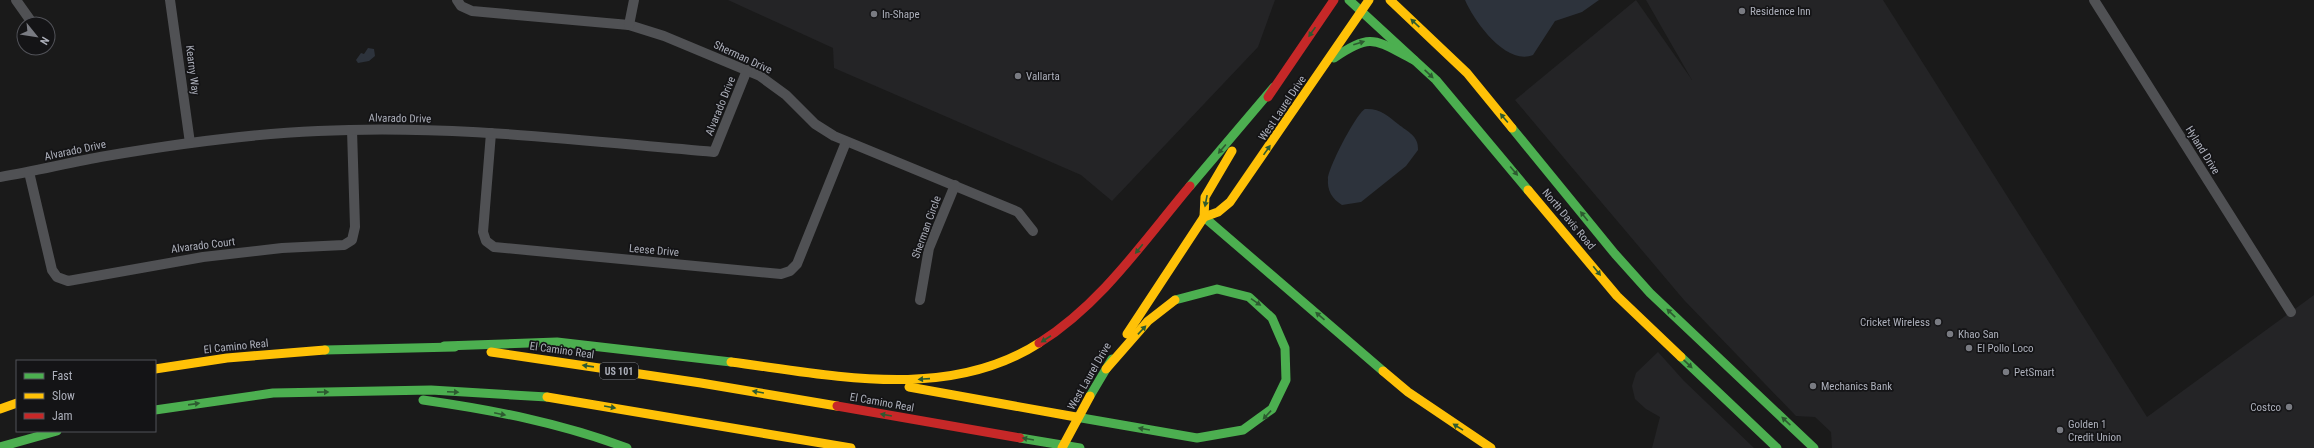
<svg xmlns="http://www.w3.org/2000/svg" width="2314" height="448" viewBox="0 0 2314 448" font-family="'Roboto Condensed',sans-serif">
<style>
.built{fill:#242426}
.water{fill:#2d333c}
.lines{fill:none;stroke-linecap:round;stroke-linejoin:round}
.street{stroke:#505154;stroke-width:10}
.fast{stroke:#4caf50;stroke-width:9}
.slow{stroke:#ffc107;stroke-width:9}
.jam{stroke:#c62828;stroke-width:9}
.slow-bridge{stroke:#ffc107;stroke-width:9}
.oneway{fill:#2d5a30}
.poi-dot{fill:#797b82;stroke:#141416;stroke-width:1.5}
.labels{text-anchor:middle;stroke-width:3.5;stroke-linejoin:round;paint-order:stroke}
.shield{fill:#141416;stroke:#7e8089;stroke-width:1}
.shield-label{font-size:10px;font-weight:bold;fill:#acafba}
.poi-label{font-size:11px;fill:#acafba;stroke:#141416;text-anchor:start}
.street-label{font-size:11px;fill:#acafba;stroke:#141416}
</style>
<rect width="100%" height="100%" fill="#1a1a1a"/>
<g class="built">
<polygon points="728,0 1275,0 1258,47 1112,201 1081,175 834,68 833,48"/>
<polygon points="1636,0 1692,80 1646,0 1883,0 2147,417 2314,295 2314,448 1832,448 1831,432 1815,417 1796,416 1684,300 1515,100"/>
<polygon points="1658,352 1684,381 1754,448 1652,448 1660,417 1646,409 1635,399 1632,386 1636,373"/>
</g>
<g class="water">
<path d="M1465,0H1599L1582,12L1555,21L1533,55C1506,66 1474,21 1465,0Z"/>
<polygon points="368,48 374,49 375,56 369,61 358,63 356,60 361,53 364,54"/>
<path d="M1365,109C1380,108 1388,116 1398,124C1408,132 1419,136 1418,150L1406,166L1361,202L1342,205C1332,199 1327,190 1328,179C1328,168 1356,114 1365,109Z"/>
</g>
<g class="lines">
<g class="street">
<polyline points="16,0 33,24"/>
<polyline points="170,0 190,143"/>
<polyline points="457,0 461,6 472,11 629,25 664,36 760,76 786,95 815,124 834,136 1018,212 1033,231"/>
<polyline points="2094,0 2291,312"/>
<polyline points="629,25 634,0"/>
<polyline points="491,133 483,232 486,241 494,247 781,274 790,271 797,264 846,142"/>
<polyline points="29,172 52,270 57,277 68,281 203,257 282,248 344,245 352,240 355,227 352,130"/>
<path d="M0,177C36,171 71,162 106,156C176,144 247,134 318,131C450,124 583,141 714,152L747,70"/>
<polyline points="920,300 929,248 955,185"/>
</g>
<g class="fast">
<polyline points="1349,0 1436,80 1528,190"/>
<path d="M1334,58C1372,32 1375,40 1414,60"/>
<polyline points="1512,128 1615,254 1650,293 1814,448"/>
<polyline points="1190,186 1274,87"/>
<polyline points="1204,217 1383,371"/>
<polyline points="444,346 557,342 731,362"/>
<polyline points="325,350 455,347"/>
<polyline points="1681,357 1777,448"/>
<polyline points="1090,396 1112,359"/>
<path d="M423,400C493,410 561,423 627,448"/>
<polyline points="155,410 273,393 431,390 547,397"/>
<polyline points="1076,417 1197,438 1243,430 1272,409 1286,380 1285,348 1272,318 1249,297 1217,289 1175,300"/>
<polyline points="1020,438 1080,448"/>
<polyline points="0,447 57,431"/>
</g>
<g class="slow">
<polyline points="1390,0 1467,73 1512,128"/>
<polyline points="1528,190 1617,296 1681,357"/>
<polyline points="1204,217 1218,212 1230,202 1369,0"/>
<polyline points="1127,334 1204,217 1205,197 1232,151"/>
<polyline points="491,352 701,383 837,406"/>
<path d="M731,362C831,375 948,402 1039,343"/>
<polyline points="155,369 227,358 325,350"/>
<polyline points="1106,369 1148,321 1175,300"/>
<polyline points="1383,371 1408,392 1491,448"/>
<polyline points="909,387 1076,417"/>
<polyline points="547,397 851,448"/>
<polyline points="0,409 17,403"/>
</g>
<g class="jam">
<polyline points="1268,97 1334,0"/>
<path d="M1039,343C1101,304 1143,242 1190,186"/>
<polyline points="837,406 1020,438"/>
</g>
<polyline class="slow-bridge" points="1062,448 1090,396"/>
</g>
<defs><path id="oneway-solid" d="M-6-.8H1V-3.2L6.5 0L1 3.2V.8H-6Z"/></defs>
<g class="oneway">
<use href="#oneway-solid" transform="translate(1415 23) rotate(-137)"/>
<use href="#oneway-solid" transform="translate(1312 32) rotate(125)"/>
<use href="#oneway-solid" transform="translate(1359 43) rotate(-17)"/>
<use href="#oneway-solid" transform="translate(1429 74) rotate(43)"/>
<use href="#oneway-solid" transform="translate(1504 118) rotate(-130)"/>
<use href="#oneway-solid" transform="translate(1222 149) rotate(130)"/>
<use href="#oneway-solid" transform="translate(1267 150) rotate(-55)"/>
<use href="#oneway-solid" transform="translate(1514 171) rotate(50)"/>
<use href="#oneway-solid" transform="translate(1206 201) rotate(101)"/>
<use href="#oneway-solid" transform="translate(1584 216) rotate(-129)"/>
<use href="#oneway-solid" transform="translate(1139 249) rotate(129)"/>
<use href="#oneway-solid" transform="translate(1597 271) rotate(51)"/>
<use href="#oneway-solid" transform="translate(1256 302) rotate(34)"/>
<use href="#oneway-solid" transform="translate(1671 313) rotate(-136)"/>
<use href="#oneway-solid" transform="translate(1320 316) rotate(-139)"/>
<use href="#oneway-solid" transform="translate(1142 330) rotate(-47)"/>
<use href="#oneway-solid" transform="translate(1046 339) rotate(147)"/>
<use href="#oneway-solid" transform="translate(1688 364) rotate(43)"/>
<use href="#oneway-solid" transform="translate(588 366) rotate(-172)"/>
<use href="#oneway-solid" transform="translate(924 379) rotate(176)"/>
<use href="#oneway-solid" transform="translate(323 392) rotate(-1)"/>
<use href="#oneway-solid" transform="translate(453 392) rotate(3)"/>
<use href="#oneway-solid" transform="translate(758 392) rotate(-170)"/>
<use href="#oneway-solid" transform="translate(194 404) rotate(-8)"/>
<use href="#oneway-solid" transform="translate(610 407) rotate(10)"/>
<use href="#oneway-solid" transform="translate(500 414) rotate(12)"/>
<use href="#oneway-solid" transform="translate(886 415) rotate(-170)"/>
<use href="#oneway-solid" transform="translate(1267 415) rotate(133)"/>
<use href="#oneway-solid" transform="translate(1786 421) rotate(-137)"/>
<use href="#oneway-solid" transform="translate(1458 427) rotate(-148)"/>
<use href="#oneway-solid" transform="translate(1144 429) rotate(-170)"/>
<use href="#oneway-solid" transform="translate(1028 439) rotate(-170)"/>
</g>
<g class="poi-dot">
<circle cx="1742" cy="11" r="4"/>
<circle cx="874" cy="14" r="4"/>
<circle cx="1018" cy="76" r="4"/>
<circle cx="1938" cy="322" r="4"/>
<circle cx="1950" cy="334" r="4"/>
<circle cx="1969" cy="348" r="4"/>
<circle cx="2006" cy="372" r="4"/>
<circle cx="1813" cy="386" r="4"/>
<circle cx="2289" cy="407" r="4"/>
<circle cx="2060" cy="430" r="4"/>
</g>
<g class="labels">
<rect class="shield" x="600" y="363" width="38" height="16" rx="3"/>
<g class="shield-label">
<text x="619" y="375">US 101</text>
</g>
<g class="poi-label">
<text x="1750" y="15">Residence Inn</text>
<text x="882" y="18">In-Shape</text>
<text x="1026" y="80">Vallarta</text>
<text x="1930" y="326" text-anchor="end">Cricket Wireless</text>
<text x="1958" y="338">Khao San</text>
<text x="1977" y="352">El Pollo Loco</text>
<text x="2014" y="376">PetSmart</text>
<text x="1821" y="390">Mechanics Bank</text>
<text x="2281" y="411" text-anchor="end">Costco</text>
<text x="2068" y="428">Golden 1<tspan x="2068" dy="13">Credit Union</tspan></text>
</g>
<g class="street-label">
<text transform="translate(743 57) rotate(25)" y="4">Sherman Drive</text>
<text transform="translate(193 70) rotate(83)" y="4">Kearny Way</text>
<text transform="translate(720 106) rotate(-68)" y="4">Alvarado Drive</text>
<text transform="translate(1282 108) rotate(-56)" y="4">West Laurel Drive</text>
<text transform="translate(400 118) rotate(1)" y="4">Alvarado Drive</text>
<text transform="translate(75 150) rotate(-12)" y="4">Alvarado Drive</text>
<text transform="translate(2203 150) rotate(58)" y="4">Hyland Drive</text>
<text transform="translate(1569 219) rotate(50)" y="4">North Davis Road</text>
<text transform="translate(926 227) rotate(-70)" y="4">Sherman Circle</text>
<text transform="translate(203 245) rotate(-7)" y="4">Alvarado Court</text>
<text transform="translate(654 250) rotate(5)" y="4">Leese Drive</text>
<text transform="translate(236 346) rotate(-6)" y="4">El Camino Real</text>
<text transform="translate(562 350) rotate(8)" y="4">El Camino Real</text>
<text transform="translate(1089 376) rotate(-60)" y="4">West Laurel Drive</text>
<text transform="translate(882 402) rotate(10)" y="4">El Camino Real</text>
</g>
</g>
<rect x="16" y="360" width="140" height="72" fill="#141416" stroke="#515258"/>
<rect x="24" y="373" width="20" height="6" fill="#4caf50" stroke="#515258"/>
<text x="52" y="380" font-size="12" fill="#acafba">Fast</text>
<rect x="24" y="393" width="20" height="6" fill="#ffc107" stroke="#515258"/>
<text x="52" y="400" font-size="12" fill="#acafba">Slow</text>
<rect x="24" y="413" width="20" height="6" fill="#c62828" stroke="#515258"/>
<text x="52" y="420" font-size="12" fill="#acafba">Jam</text>
<g transform="translate(36 36) rotate(120)"><circle r="19" fill="#141416" stroke="#515258"/>
<path d="M0-3L7 15L0 10L-7 15Z" fill="#797b82"/>
<text y="-6" font-size="11" font-weight="bold" text-anchor="middle" fill="#acafba">N</text>
</g>
</svg>
